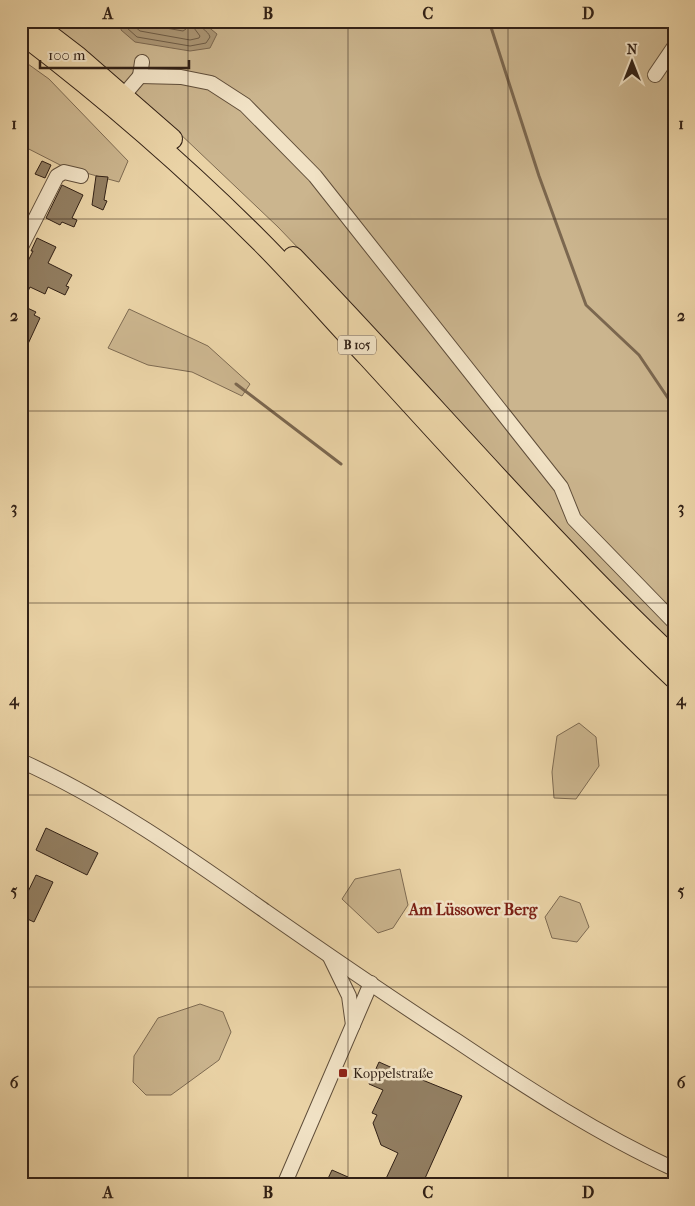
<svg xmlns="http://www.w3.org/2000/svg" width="695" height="1206" viewBox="0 0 695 1206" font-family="'IM FELL French Canon',serif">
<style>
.green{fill:#cbb58e;stroke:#7e6b52}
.water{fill:#ab9675;stroke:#7b674f}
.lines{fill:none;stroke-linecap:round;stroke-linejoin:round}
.shore{stroke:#6e5c46;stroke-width:1}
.stream{stroke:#7b674f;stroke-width:3}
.building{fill:#927e61;stroke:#322116}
.minor-casing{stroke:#604e3a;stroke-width:16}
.highway-casing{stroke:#322116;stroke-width:22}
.minor{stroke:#f1e2c5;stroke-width:14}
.highway{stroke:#ead3a6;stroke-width:20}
.grid{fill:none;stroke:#322116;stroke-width:1;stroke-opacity:0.55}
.poi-dot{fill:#8f2418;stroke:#f1e2c5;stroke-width:2}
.labels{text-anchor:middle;stroke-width:5;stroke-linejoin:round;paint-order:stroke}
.shield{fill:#f1e2c5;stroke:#6b5b4a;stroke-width:1}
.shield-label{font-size:12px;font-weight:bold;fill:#322116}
.poi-label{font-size:14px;fill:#322116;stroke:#f1e2c5;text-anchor:start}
.quarter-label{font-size:16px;font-weight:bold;fill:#7a1f14;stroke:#f1e2c5}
.neatline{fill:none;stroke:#322116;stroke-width:2}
.grid-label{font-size:16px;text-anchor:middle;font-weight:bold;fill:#322116}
</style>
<rect width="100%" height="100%" fill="#ead3a6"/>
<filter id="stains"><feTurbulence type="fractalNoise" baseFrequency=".004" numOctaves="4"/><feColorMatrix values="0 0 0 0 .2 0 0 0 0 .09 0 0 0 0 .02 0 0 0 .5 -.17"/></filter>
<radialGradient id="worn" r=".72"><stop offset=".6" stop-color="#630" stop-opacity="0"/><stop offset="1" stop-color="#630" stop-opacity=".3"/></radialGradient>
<g class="green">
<polygon points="47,21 674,21 674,648 537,512 350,302 278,227 177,131"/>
<polygon points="21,59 49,79 128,161 119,182 64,167 21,145"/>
<polygon points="129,309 208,346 250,384 242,396 192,372 148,365 108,348"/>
<polygon points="579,723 596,737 599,766 576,799 554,798 552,772 557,736"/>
<polygon points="400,869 408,905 393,928 378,933 342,899 355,879"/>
<polygon points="560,896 580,903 589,927 577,942 552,938 545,917"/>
<polygon points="200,1004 223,1012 231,1032 219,1060 171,1095 146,1095 133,1082 134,1056 158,1018"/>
</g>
<polygon class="water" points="130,21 201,21 217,34 210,48 190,51 135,42 121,30 122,23"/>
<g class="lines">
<g class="shore">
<path d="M127,21V28L137,37L190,46L206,43L210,37C208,30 199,29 199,21"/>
<polyline points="134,21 134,26 140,31 190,40 199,38 200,36 194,28 192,21"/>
<polyline points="141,21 143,24 183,31 186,29 185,21"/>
</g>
<g class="stream">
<polyline points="489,21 539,176 586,305 639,355 674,407"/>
<polyline points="236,384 341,464"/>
</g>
</g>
<g class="building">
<polygon points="42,161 51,165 45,178 35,174"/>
<polygon points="96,176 108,177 104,200 107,201 103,210 92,205"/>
<polygon points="62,185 83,195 72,218 77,220 74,227 62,222 60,225 46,218"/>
<polygon points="37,238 56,247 48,263 72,275 66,286 69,287 65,295 48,287 45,294 30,287 28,291 21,288 21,275 33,251 31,251"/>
<polygon points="21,305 36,312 34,315 40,318 21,359"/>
<polygon points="46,828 98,853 87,875 36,850"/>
<polygon points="36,875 53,882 34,922 21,916 21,896 25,898"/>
<polygon points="379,1062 415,1078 415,1077 462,1096 422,1185 383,1185 398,1153 381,1145 373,1123 377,1115 372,1113 383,1090 369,1084"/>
<polygon points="332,1170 348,1177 344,1185 325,1185"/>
</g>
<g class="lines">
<defs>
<g id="minor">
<polyline points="142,62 140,76 181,77 211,83 245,105 315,176 561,487 574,519 674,622"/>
<polyline points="655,75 674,47"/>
<polyline points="123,96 140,76"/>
<polyline points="21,247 57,176 64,172 81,176"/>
<path d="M21,761C108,800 187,856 265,911C328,955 392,999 457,1041C527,1088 598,1134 674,1169"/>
<polyline points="330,957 349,996 353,1025"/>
<polyline points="284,1185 371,983"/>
</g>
<g id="highway">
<polyline points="31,21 78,57 172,139"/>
<path d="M21,33C105,97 186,167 261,242C298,279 332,319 368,357C468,466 566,576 674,678"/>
<path d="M293,257C421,389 539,531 674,658"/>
</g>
</defs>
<use href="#minor" class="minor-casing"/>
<use href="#highway" class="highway-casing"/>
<use href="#minor" class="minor"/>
<use href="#highway" class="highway"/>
</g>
<path class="grid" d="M188,21V1185M348,21V1185M508,21V1185M21,219H674M21,411H674M21,603H674M21,795H674M21,987H674"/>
<rect class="poi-dot" x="338" y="1068" width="10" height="10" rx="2.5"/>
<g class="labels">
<rect class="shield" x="338" y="335.5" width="38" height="19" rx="4"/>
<g class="shield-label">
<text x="357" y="349">B 105</text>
</g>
<g class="poi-label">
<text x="353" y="1078">Koppelstraße</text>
</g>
<g class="quarter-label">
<text x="473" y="915">Am Lüssower Berg</text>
</g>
</g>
<rect width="695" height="1206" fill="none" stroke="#ead3a6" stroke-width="55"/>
<g transform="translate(632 62)" stroke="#f1e2c5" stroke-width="4" paint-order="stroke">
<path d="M0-4L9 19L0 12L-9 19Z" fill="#322116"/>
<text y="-8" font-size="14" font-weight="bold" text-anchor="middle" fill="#322116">N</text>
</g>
<path d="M40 60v8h149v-8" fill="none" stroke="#322116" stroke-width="2.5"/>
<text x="48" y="60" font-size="15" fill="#322116" stroke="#f1e2c5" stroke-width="4" paint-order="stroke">100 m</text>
<rect x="28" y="28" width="640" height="1150" class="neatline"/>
<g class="grid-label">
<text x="108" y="19">A</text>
<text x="268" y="19">B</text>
<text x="428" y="19">C</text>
<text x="588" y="19">D</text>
<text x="14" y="129">1</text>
<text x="681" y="129">1</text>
<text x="14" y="321">2</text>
<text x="681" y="321">2</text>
<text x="14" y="513">3</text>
<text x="681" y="513">3</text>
<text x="14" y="705">4</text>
<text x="681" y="705">4</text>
<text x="14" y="896">5</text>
<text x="681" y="896">5</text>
<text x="14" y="1088">6</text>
<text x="681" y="1088">6</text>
<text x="108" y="1198">A</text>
<text x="268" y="1198">B</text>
<text x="428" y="1198">C</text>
<text x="588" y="1198">D</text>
</g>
<rect width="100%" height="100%" filter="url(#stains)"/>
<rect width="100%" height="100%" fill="url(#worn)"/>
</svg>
